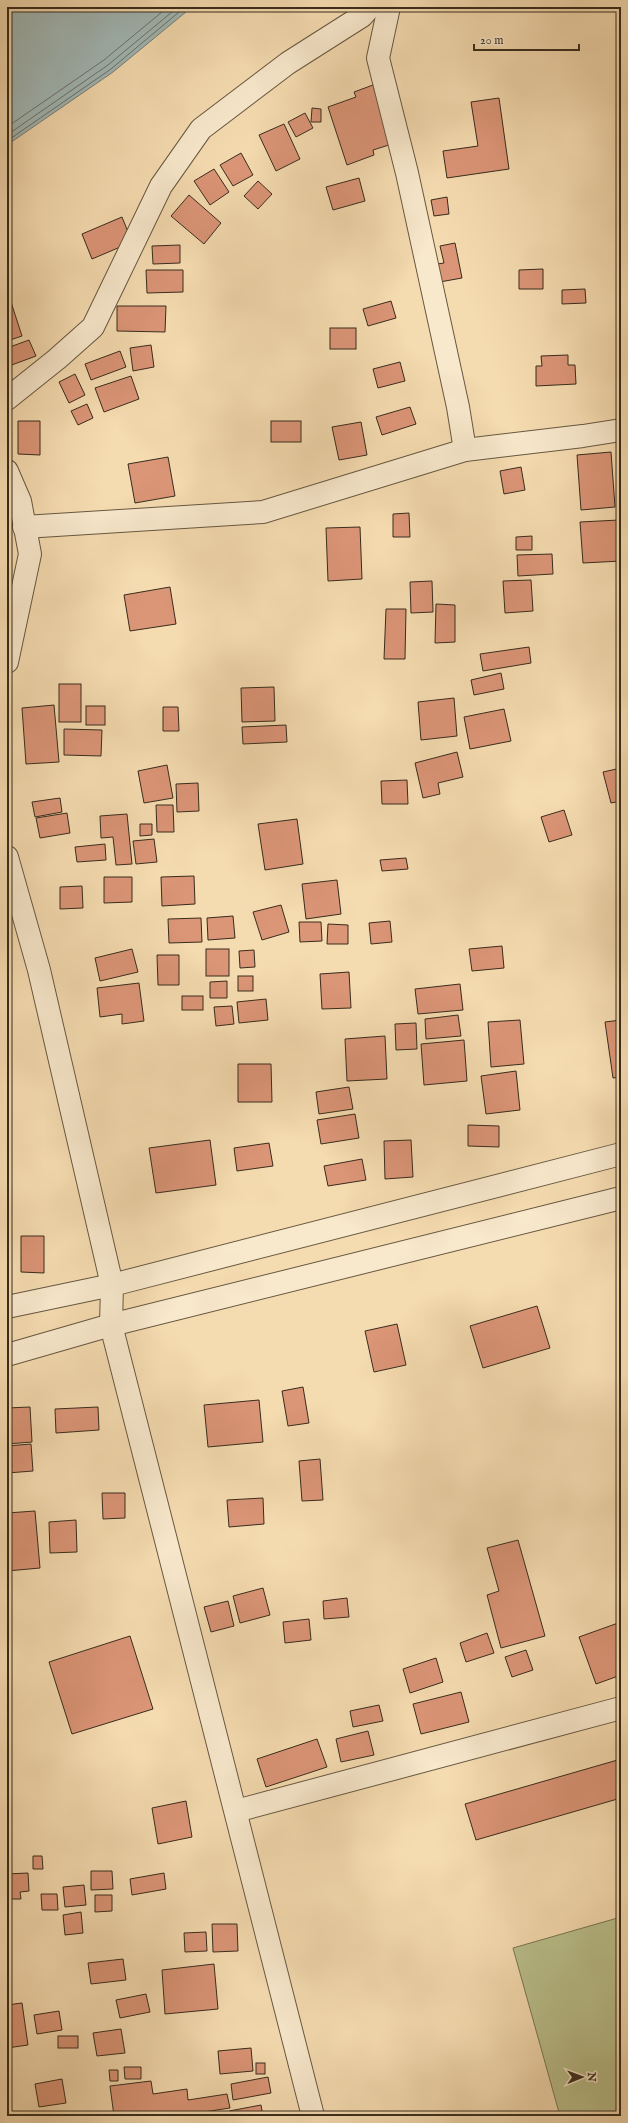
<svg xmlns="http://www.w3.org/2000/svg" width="628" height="2123" viewBox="0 0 628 2123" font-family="'IM FELL English',serif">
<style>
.green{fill:#bac08c;stroke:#797654}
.water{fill:#a1b8b6;stroke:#778078}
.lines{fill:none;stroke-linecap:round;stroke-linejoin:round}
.shore{stroke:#6c7269;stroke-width:1}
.building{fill:#db9577;stroke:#382c1c}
.street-casing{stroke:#675841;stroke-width:24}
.street{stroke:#f8e8cc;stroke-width:22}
</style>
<rect width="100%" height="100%" fill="#f5dbb0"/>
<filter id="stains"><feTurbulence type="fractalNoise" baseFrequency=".005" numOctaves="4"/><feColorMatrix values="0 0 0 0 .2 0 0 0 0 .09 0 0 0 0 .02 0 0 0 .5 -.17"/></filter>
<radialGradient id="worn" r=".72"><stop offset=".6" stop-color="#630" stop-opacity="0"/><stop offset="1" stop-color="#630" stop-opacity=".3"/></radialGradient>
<polygon class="green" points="621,1917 621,2116 560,2116 513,1948"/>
<polygon class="water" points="7,7 192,7 113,72 7,145"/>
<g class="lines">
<g class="shore">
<polyline points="7,127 104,60 168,7"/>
<polyline points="7,135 108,65 178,7"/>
<polyline points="7,141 111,69 185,7"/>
</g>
</g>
<g class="building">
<polygon points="373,85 392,144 373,150 374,155 347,165 328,107 356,97 354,92"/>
<polygon points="499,98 509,169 447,178 443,151 478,146 471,102"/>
<polygon points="312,108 321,109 321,122 311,122"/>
<polygon points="305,113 313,128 296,137 288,122"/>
<polygon points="284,124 300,159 276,171 259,135"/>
<polygon points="241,153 253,175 233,186 220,165"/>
<polygon points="214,169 229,192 210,205 194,181"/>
<polygon points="359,178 365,201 333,210 326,187"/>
<polygon points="258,181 272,194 258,209 244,196"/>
<polygon points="189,195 221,223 204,244 171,216"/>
<polygon points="447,197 449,214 434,216 431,200"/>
<polygon points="122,217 132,242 92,259 82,234"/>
<polygon points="455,243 462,278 434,283 430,265 444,263 440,246"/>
<polygon points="180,245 180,263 153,264 152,246"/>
<polygon points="543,269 543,289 519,289 519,270"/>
<polygon points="146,270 183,270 183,292 147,293"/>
<polygon points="585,289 586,303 562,304 562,290"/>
<polygon points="9,296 22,336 7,341 7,297"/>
<polygon points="391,301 396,318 368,326 363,309"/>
<polygon points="117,306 166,306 165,332 117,331"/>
<rect x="330" y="328" width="26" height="21"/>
<polygon points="29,340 36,356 9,366 7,359 7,348"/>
<polygon points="151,345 154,367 133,371 130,348"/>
<polygon points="120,351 126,367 91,380 85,364"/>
<polygon points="568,355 568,365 575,365 576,384 536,386 536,366 542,366 541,356"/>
<polygon points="400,362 405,381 378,388 373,369"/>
<polygon points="75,374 85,395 69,403 59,382"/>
<polygon points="131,376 139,399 104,412 95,388"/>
<polygon points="87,404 93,418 78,425 71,411"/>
<polygon points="410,407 416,424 382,435 376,417"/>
<polygon points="18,421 40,421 40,455 18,454"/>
<rect x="271" y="421" width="30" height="21"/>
<polygon points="361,422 367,455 339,460 332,427"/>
<polygon points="611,452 615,507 581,510 577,455"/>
<polygon points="168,457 175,496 135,503 128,464"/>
<polygon points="521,467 525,490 504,494 500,471"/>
<polygon points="409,513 410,537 393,537 393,514"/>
<polygon points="619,520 621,561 583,563 580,522"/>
<polygon points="360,527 362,579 328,581 326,528"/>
<polygon points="532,536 532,550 516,550 516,537"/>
<polygon points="552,554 553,574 518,576 517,555"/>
<polygon points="531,580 533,611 505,613 503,581"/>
<polygon points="432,581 433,612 411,613 410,582"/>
<polygon points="170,587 176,624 130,631 124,595"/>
<polygon points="436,604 455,605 455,642 435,643"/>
<polygon points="386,609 406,609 405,659 384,659"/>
<polygon points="529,647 531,663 483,671 480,654"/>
<polygon points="501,673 504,689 474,695 471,680"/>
<rect x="59" y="684" width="22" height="38"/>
<polygon points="274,687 275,721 242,722 241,688"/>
<polygon points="454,698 457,736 421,740 418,702"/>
<polygon points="54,705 59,762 26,764 22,708"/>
<rect x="86" y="706" width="19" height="19"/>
<polygon points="163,707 178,707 179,731 163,731"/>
<polygon points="504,709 511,741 470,749 464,717"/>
<polygon points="286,725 287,742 243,744 242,727"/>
<polygon points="64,729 102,730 101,756 64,755"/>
<polygon points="457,752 463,777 438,783 440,794 423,798 415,763"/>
<polygon points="167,765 173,798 144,803 138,771"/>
<polygon points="621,768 621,801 611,803 603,772"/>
<polygon points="407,780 408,804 382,804 381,781"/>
<polygon points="198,783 199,811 177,812 176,784"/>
<polygon points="60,798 62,812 35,817 32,802"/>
<polygon points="156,805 173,805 174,832 157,832"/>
<polygon points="564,810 572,835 549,842 541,817"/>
<polygon points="67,813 70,833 40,838 36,818"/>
<polygon points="127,814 132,864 116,865 113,837 101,838 100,816"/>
<polygon points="297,819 303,864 265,870 258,824"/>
<polygon points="140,824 152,824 152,835 140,836"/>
<polygon points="154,839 157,862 136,864 133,841"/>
<polygon points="105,844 106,860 77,862 75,847"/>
<polygon points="406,858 408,869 382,871 380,860"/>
<polygon points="194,876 195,904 162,906 161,877"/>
<polygon points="104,877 132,877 132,902 104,903"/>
<polygon points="337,880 341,914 306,919 302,884"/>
<polygon points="82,886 83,908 60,909 60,887"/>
<polygon points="281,905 289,932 262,940 253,912"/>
<polygon points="233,916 235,938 208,940 207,918"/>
<polygon points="201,918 202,942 169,943 168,919"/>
<polygon points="390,921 392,942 371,944 369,923"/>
<polygon points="299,922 321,922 322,941 300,942"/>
<polygon points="328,924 348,925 348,944 327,944"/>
<polygon points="502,946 504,968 472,971 469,949"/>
<polygon points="132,949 138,972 100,981 95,958"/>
<rect x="206" y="949" width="23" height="27"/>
<polygon points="254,950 255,967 240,968 239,951"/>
<polygon points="157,955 179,955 179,985 158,985"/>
<polygon points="349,972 351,1008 322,1009 320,974"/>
<rect x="238" y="976" width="15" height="15"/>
<polygon points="227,981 227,998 210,998 210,982"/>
<polygon points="139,983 144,1021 122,1024 122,1014 100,1017 97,988"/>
<polygon points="460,984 463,1010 418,1014 415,989"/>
<rect x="182" y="996" width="21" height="14"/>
<polygon points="266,999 268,1020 239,1023 237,1002"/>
<polygon points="232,1006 234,1024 216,1026 214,1007"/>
<polygon points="458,1015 461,1036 426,1039 425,1019"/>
<polygon points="520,1020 524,1064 491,1067 488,1022"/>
<polygon points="621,1020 621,1077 613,1078 605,1022"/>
<polygon points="416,1023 417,1049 396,1050 395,1024"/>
<polygon points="385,1036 387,1079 347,1081 345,1039"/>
<polygon points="464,1040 467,1081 424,1085 421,1044"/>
<polygon points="238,1064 271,1064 272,1102 238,1102"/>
<polygon points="516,1071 520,1110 486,1114 481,1076"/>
<polygon points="349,1087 353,1109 319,1114 316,1092"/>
<polygon points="355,1114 359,1138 321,1144 317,1120"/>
<polygon points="468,1125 499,1126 499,1147 468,1146"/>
<polygon points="210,1140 216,1185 156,1193 149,1148"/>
<polygon points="411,1140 413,1177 385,1179 384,1141"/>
<polygon points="269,1143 273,1166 237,1171 234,1148"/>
<polygon points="362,1159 366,1180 328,1186 324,1166"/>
<polygon points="21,1236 44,1236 44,1273 21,1272"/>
<polygon points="537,1306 550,1348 483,1368 470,1326"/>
<polygon points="397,1324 406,1365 374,1372 365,1331"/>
<polygon points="303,1387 309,1423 288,1426 282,1391"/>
<polygon points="259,1400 263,1442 208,1447 204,1405"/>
<polygon points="30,1407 32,1442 7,1444 7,1408"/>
<polygon points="98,1407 99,1430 56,1433 55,1409"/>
<polygon points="31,1444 33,1471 7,1473 7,1446"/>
<polygon points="320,1459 323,1500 302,1501 299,1461"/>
<polygon points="102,1493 125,1493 125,1518 103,1519"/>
<polygon points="263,1498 264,1524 229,1527 227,1500"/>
<polygon points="35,1511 40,1568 7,1571 7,1513"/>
<polygon points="76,1520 77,1552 50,1553 49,1522"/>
<polygon points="518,1540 545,1636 501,1648 487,1595 499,1591 487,1548"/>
<polygon points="263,1588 270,1615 240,1623 233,1596"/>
<polygon points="347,1598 349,1617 324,1619 323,1601"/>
<polygon points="228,1601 234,1626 211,1632 204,1607"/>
<polygon points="309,1619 311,1640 285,1643 283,1622"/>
<polygon points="621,1622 621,1675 596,1684 579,1637"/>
<polygon points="487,1633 494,1653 466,1662 460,1643"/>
<polygon points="130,1636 153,1709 72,1734 49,1662"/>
<polygon points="526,1650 533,1670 512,1677 505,1657"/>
<polygon points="436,1658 443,1682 410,1693 403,1669"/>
<polygon points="461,1692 469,1722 421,1734 413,1704"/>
<polygon points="379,1705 383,1721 353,1727 350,1711"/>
<polygon points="368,1731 374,1755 341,1762 336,1739"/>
<polygon points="317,1739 327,1767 266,1787 257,1759"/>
<polygon points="621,1759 621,1798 476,1840 465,1804"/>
<polygon points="186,1801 192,1837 158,1844 152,1808"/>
<polygon points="33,1856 42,1856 43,1869 33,1869"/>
<polygon points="91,1871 112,1871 113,1889 91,1890"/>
<polygon points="28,1873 29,1891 20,1892 21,1899 7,1899 7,1874"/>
<polygon points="164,1873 166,1889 132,1895 130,1879"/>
<polygon points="84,1885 86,1905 65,1907 63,1887"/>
<polygon points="41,1894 57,1894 58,1910 42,1910"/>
<polygon points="95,1895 112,1895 112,1911 95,1912"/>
<polygon points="81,1912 83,1933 65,1935 63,1915"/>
<polygon points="212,1924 237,1924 238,1951 213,1952"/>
<polygon points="206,1932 207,1951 185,1952 184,1933"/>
<polygon points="123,1959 126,1980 91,1984 88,1963"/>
<polygon points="214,1964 218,2009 165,2014 162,1970"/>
<polygon points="146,1994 150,2012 120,2018 116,2000"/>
<polygon points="22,2003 28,2045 7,2048 7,2005"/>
<polygon points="59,2011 62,2030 37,2034 34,2015"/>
<polygon points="121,2029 125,2053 97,2056 93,2033"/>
<rect x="58" y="2036" width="20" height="12"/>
<polygon points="251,2048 253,2071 220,2074 218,2051"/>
<rect x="256" y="2063" width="9" height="11"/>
<polygon points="124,2067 141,2067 141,2079 125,2079"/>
<polygon points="109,2070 118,2070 118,2081 110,2081"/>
<polygon points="268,2077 271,2093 233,2100 231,2084"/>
<polygon points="62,2079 66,2103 39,2107 35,2084"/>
<polygon points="151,2081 153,2094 187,2089 188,2100 227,2094 230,2108 177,2116 114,2116 110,2086"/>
<polygon points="261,2105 263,2116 230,2116 229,2111"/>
</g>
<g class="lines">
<defs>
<g id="street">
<polyline points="389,7 378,58 407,173 458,407 465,450 583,436 621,430"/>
<polyline points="7,399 57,359 93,327 161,186 201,129 288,63 362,16 370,7"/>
<polyline points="7,471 20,501 30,554 7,662"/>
<polyline points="24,527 263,512 465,450"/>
<polyline points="7,857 39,970 112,1285 111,1325 313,2116"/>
<polyline points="7,1307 112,1285 621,1154"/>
<polyline points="7,1355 111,1325 621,1198"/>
<polyline points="236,1811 621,1708"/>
</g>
</defs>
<use href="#street" class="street-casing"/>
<use href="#street" class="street"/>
</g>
<rect width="628" height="2123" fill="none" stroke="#f5dbb0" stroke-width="24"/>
<rect x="8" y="8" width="612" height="2107" fill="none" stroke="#382c1c" stroke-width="2"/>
<rect x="12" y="12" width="604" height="2099" fill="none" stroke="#382c1c"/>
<g transform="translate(582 2077) rotate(89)" stroke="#f8e8cc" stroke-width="3" paint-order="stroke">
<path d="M0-3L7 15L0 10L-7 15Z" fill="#382c1c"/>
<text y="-6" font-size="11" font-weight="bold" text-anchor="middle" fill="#382c1c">N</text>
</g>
<path d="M474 44v6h105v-6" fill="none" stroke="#382c1c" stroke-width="2"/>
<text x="480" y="44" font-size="12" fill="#382c1c" stroke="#f8e8cc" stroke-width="3" paint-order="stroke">20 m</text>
<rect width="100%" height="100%" filter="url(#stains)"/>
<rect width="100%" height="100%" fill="url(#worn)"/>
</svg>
